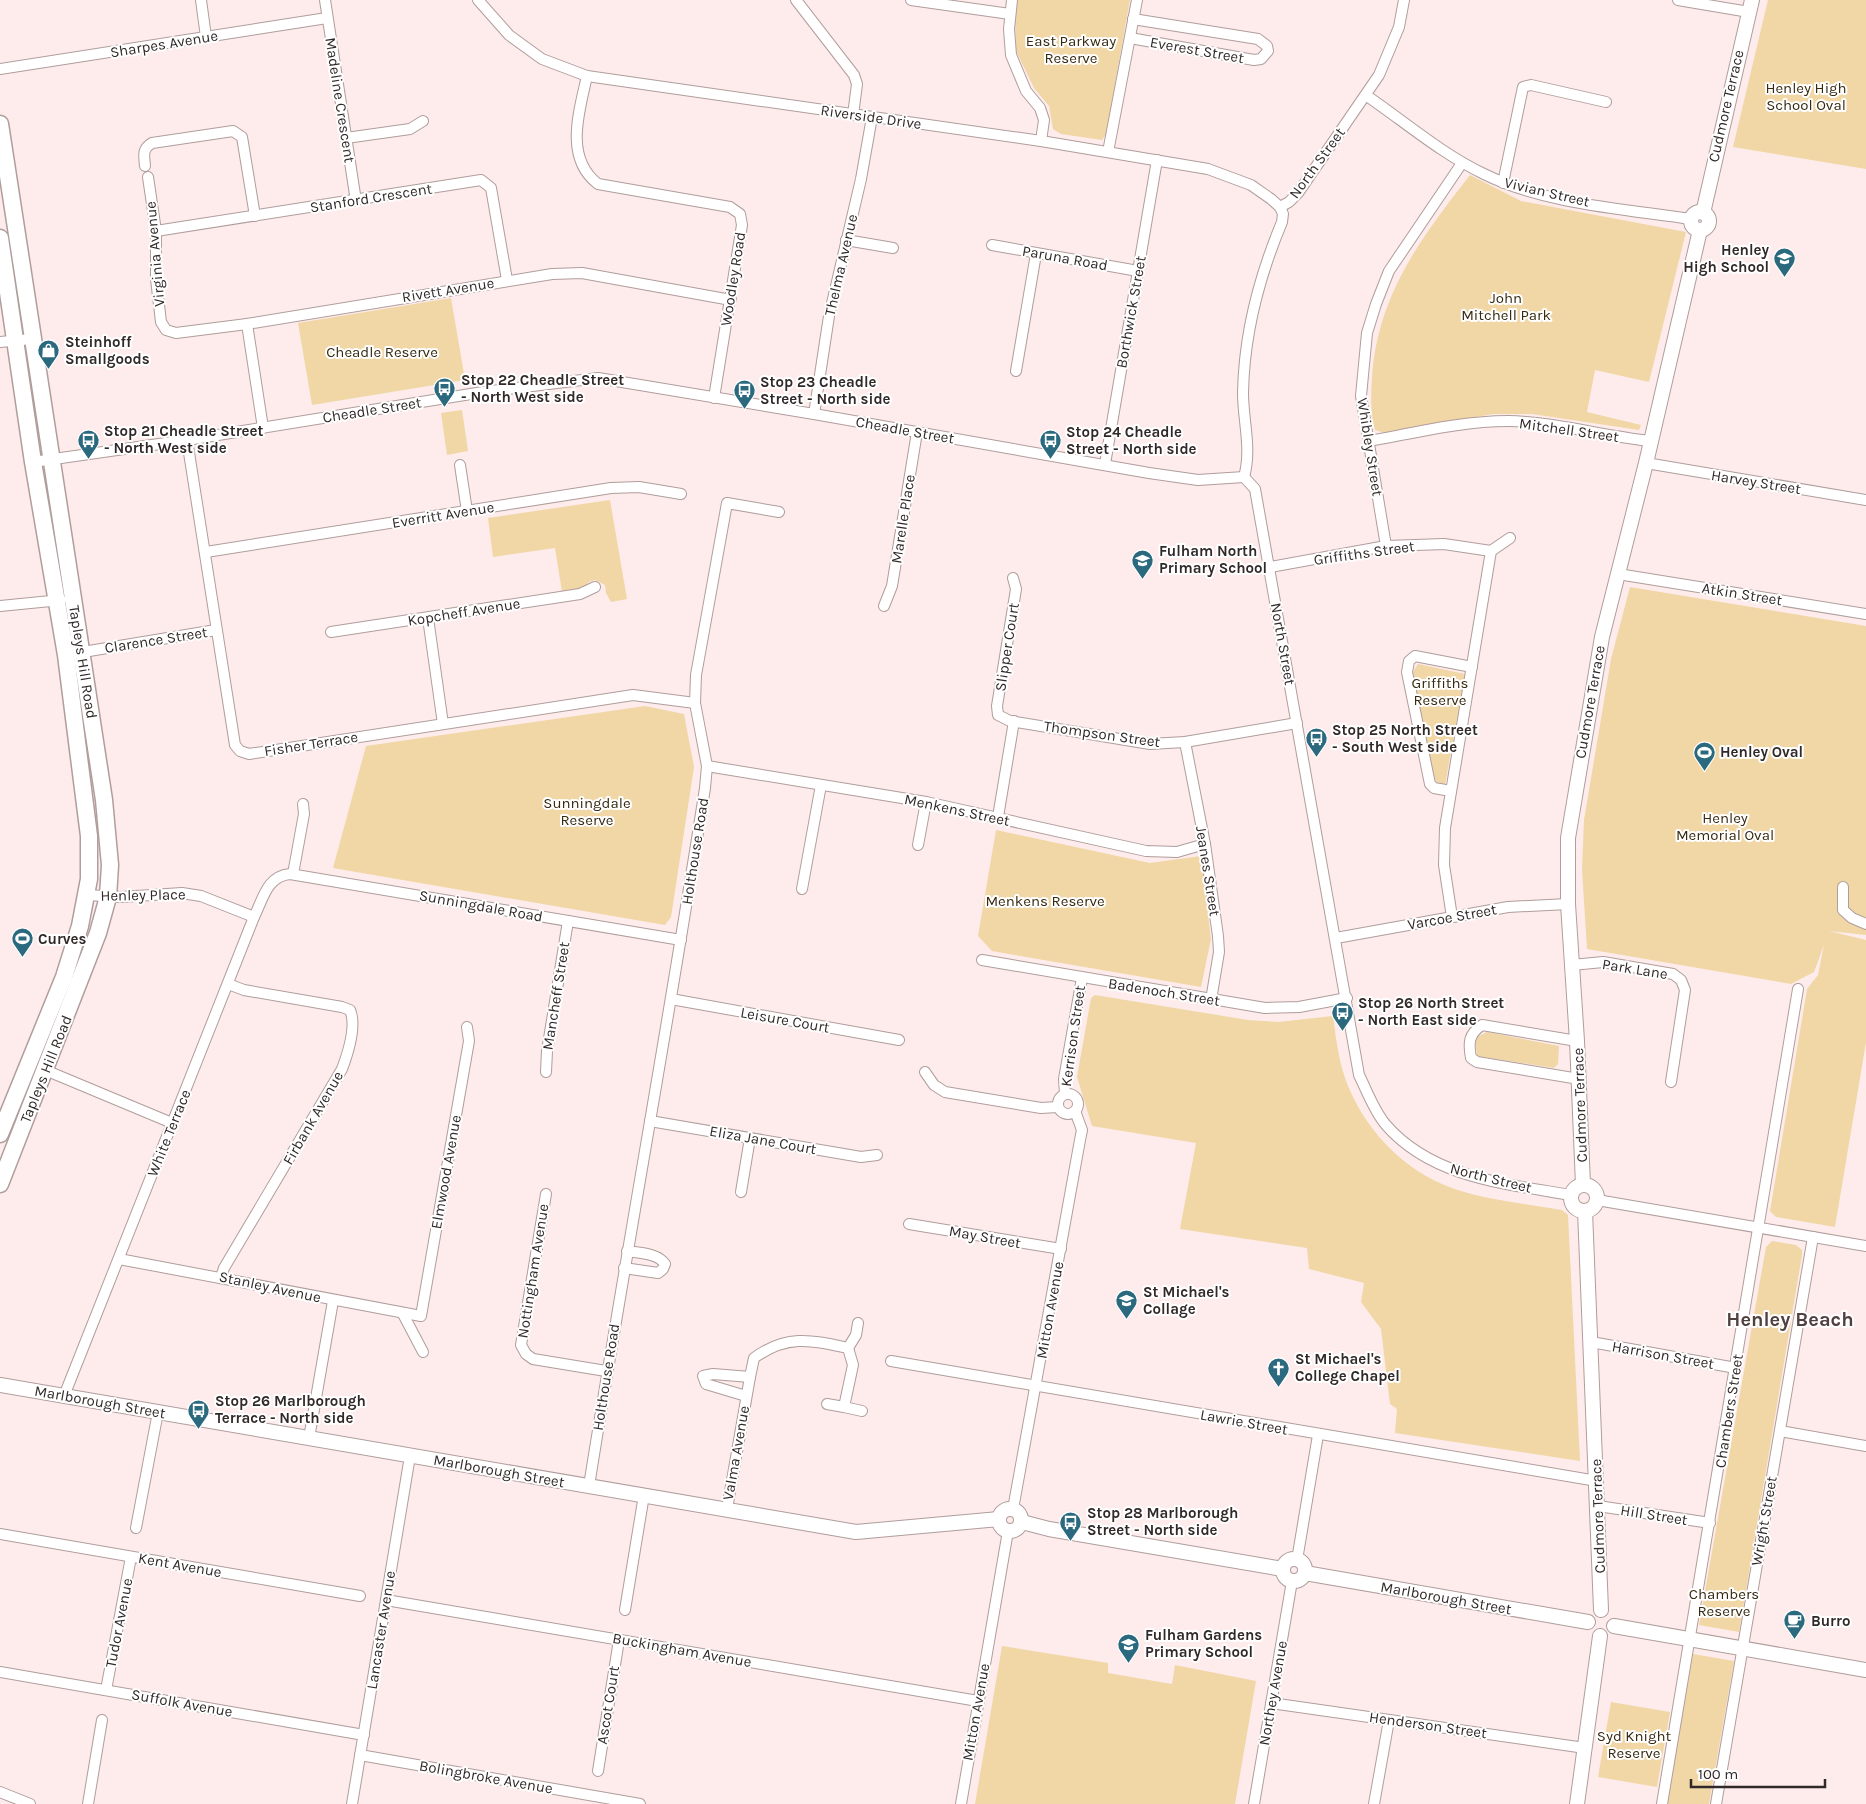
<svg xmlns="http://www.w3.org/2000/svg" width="1866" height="1804" viewBox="0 0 1866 1804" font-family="Karla,sans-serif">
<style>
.green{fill:#f1d6a6}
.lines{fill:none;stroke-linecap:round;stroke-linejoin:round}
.street-casing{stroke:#b09d9c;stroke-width:12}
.secondary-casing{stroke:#b09d9c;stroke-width:16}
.primary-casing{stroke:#b09d9c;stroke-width:19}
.street{stroke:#fff;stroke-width:10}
.secondary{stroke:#fff;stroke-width:14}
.primary{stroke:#fff;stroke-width:16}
.labels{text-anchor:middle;stroke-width:4;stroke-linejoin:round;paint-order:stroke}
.park-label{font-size:15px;fill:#362910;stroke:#fff}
.street-label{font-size:15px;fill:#312929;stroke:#fff}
.poi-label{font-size:15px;font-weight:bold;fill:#312929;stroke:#fff;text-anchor:start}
.district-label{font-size:20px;font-weight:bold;fill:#50403f;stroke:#fff}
</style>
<rect width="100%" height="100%" fill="#fdeceb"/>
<g class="green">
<polygon points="1017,0 1130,0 1106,134 1102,140 1061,134 1053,129 1049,106 1034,88 1016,51 1015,17"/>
<polygon points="1768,0 1866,0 1866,169 1733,147"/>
<path d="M1470,175L1521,201L1686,232L1649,382L1595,370L1587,412L1641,425L1639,430L1532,414H1493L1385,433L1375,430C1370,413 1371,395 1372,377C1378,294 1421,238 1470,175Z"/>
<polygon points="451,298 465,380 312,405 298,323"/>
<polygon points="462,410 468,451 447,455 441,413"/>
<polygon points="610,500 627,599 611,602 606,593 605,585 595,580 589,582 583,590 562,592 555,548 493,557 488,518"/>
<polygon points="1630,587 1866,626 1866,935 1829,931 1866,940 1866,1042 1835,1227 1776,1217 1770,1211 1807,989 1818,975 1824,945 1814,972 1791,984 1587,949 1582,869 1584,820 1611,659"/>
<polygon points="1418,664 1465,674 1445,785 1438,783 1431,775 1413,672"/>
<polygon points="645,706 684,714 694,767 671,917 665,925 333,868 366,746"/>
<polygon points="996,830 1150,863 1201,856 1211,939 1201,987 992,951 978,936"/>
<path d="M1095,995L1248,1020L1278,1022L1333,1016C1336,1039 1339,1064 1348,1086C1369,1136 1409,1175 1461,1191C1493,1201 1529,1204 1562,1210L1568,1215L1580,1461L1395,1433L1397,1409L1390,1404L1381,1329L1361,1302L1364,1283L1309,1269L1307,1248L1180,1229L1196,1143L1092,1126L1077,1077L1091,998Z"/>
<polygon points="1487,1032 1559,1046 1558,1064 1554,1068 1477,1056 1475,1038"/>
<polygon points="1772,1241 1796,1245 1802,1250 1802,1255 1739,1632 1699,1625 1766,1247"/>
<polygon points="1002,1646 1108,1663 1108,1673 1172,1684 1175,1665 1256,1681 1235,1804 975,1804"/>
<polygon points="1693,1654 1734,1661 1709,1804 1667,1804"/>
<polygon points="1611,1702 1670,1712 1657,1787 1598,1777"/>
</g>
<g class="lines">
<defs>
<g id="street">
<polyline points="201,0 206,37"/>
<polyline points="325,0 356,201"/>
<path d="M478,0L509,35L542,59L587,76L1041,141L1208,169L1251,185L1271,199L1280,207L1283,214L1282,222C1259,277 1244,333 1243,393C1243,421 1252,449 1244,477"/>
<polyline points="796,0 854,75 857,84 853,115"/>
<polyline points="911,0 1010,14"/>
<polyline points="1012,0 1009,29 1011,55 1026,91 1040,108 1044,120 1041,141"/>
<polyline points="1678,0 1749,12"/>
<polyline points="1130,38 1254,60 1261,59 1268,51 1267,46 1258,39 1133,19"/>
<polyline points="0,69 327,18"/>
<path d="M587,76C579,112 564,158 598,184L730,207L740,214L742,225L714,398"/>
<path d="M1367,96C1405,122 1442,154 1484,174C1545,204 1624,209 1691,219"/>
<polyline points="346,138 410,129 423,121"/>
<polyline points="1108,152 1137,0"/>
<path d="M145,166C144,155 142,149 152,143L233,131L242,137L255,216"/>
<polyline points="148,177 156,231 156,279 161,322 166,330 176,333 247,324 552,274 582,273 731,300"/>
<polyline points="1503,183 1523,87 1531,85 1606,102"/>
<polyline points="1280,207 1289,202 1298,193 1379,75 1399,27 1404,0"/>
<polyline points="156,231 481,180 491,188 507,280"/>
<polyline points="846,240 893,248"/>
<polyline points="992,245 1138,271"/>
<polyline points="247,324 263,428"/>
<polyline points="0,342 32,339"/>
<polyline points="1016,371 1036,254"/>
<polyline points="814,414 829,316 861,179 872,117"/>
<polyline points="187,440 235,745 240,751 249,754 633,695 695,703"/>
<path d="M1369,441C1414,433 1462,421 1508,421C1556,422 1603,436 1651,441"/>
<polyline points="33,462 187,440 483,392 598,378 814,414 1149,473 1198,480 1244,477"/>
<polyline points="1646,463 1866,500"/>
<polyline points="1105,464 1157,160"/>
<polyline points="460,465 467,511"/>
<path d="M1244,477L1255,489L1359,1075C1367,1091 1374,1111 1386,1125C1432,1178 1507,1184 1571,1195"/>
<polyline points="1386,546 1361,396 1367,333 1376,304 1389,271 1462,163"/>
<polyline points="1491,551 1510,538"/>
<polyline points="206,552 611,488 639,487 681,494"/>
<polyline points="1270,567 1386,546 1444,544 1491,551"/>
<polyline points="1618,574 1866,614"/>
<polyline points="1013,578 1016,589 997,706 998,715 1010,721 1150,744 1185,742 1297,723"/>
<polyline points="0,606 61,600"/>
<polyline points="884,606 892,586 917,432"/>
<polyline points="428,618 443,724"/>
<polyline points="331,632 580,594 595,587"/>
<polyline points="77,653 216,630"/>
<polyline points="1185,742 1205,844 1218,936 1219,952 1211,1000"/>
<polyline points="707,766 926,802 1146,851 1177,852 1205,844"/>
<polyline points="1451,791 1434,788 1430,784 1407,672 1409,661 1415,656 1472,667"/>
<polyline points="998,817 1014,721"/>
<polyline points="918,845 926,802"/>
<polyline points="293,874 304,814 303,804"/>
<polyline points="1843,887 1843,910 1852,918 1866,924"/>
<polyline points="802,889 821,785"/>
<polyline points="87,895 121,897 182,893 201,896 254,917"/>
<polyline points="1452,917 1444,865 1445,828 1491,551"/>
<polyline points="1336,938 1508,907 1568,904"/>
<polyline points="982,960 1265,1008 1299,1007 1347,998"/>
<polyline points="1572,965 1603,962 1673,974 1681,980 1685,990 1671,1082"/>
<polyline points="671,999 899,1040"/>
<path d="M1577,1041L1482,1025C1469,1034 1468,1042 1471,1058L1477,1062L1579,1079"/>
<polyline points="45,1070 172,1123"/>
<polyline points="546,1072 547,1051 568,921"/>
<polyline points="925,1072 934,1085 945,1092 1041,1108 1058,1107"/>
<circle cx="1068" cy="1104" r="10"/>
<polyline points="1065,1094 1064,1079 1082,978"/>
<polyline points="650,1121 861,1157 877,1155"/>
<polyline points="741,1192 750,1138"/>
<polyline points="546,1194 521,1345 526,1354 533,1359 606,1371"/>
<polyline points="1597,1200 1866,1246"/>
<polyline points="909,1224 1061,1249"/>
<polyline points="119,1259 421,1316 469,1041 467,1027"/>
<path d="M624,1268L658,1273L663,1269L665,1264C658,1253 639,1253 627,1251"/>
<path d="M221,1277L224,1268L342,1069C348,1053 357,1026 350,1010L342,1007L244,990L228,984"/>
<polyline points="403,1314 423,1352"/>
<polyline points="1591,1342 1736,1368"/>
<polyline points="848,1348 856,1335 858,1323"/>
<polyline points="891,1361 1597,1481"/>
<path d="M64,1396L254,917C263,899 267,876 290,874L681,940"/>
<polyline points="746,1396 706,1384 703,1376 713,1374 750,1377"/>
<polyline points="827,1404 844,1407"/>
<polyline points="1780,1431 1866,1446"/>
<polyline points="309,1438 333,1301"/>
<path d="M589,1486C626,1253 669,1021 705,788L707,766L695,703L696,675L727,503L779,512"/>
<polyline points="1598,1506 1710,1523"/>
<path d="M727,1509L750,1377L754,1358C787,1334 811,1340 848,1348L853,1365L844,1407L862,1411"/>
<polyline points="1013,1509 1080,1140 1082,1130 1075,1111"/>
<polyline points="136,1528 158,1412"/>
<polyline points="0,1534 360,1596"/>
<polyline points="1297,1560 1318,1435"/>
<polyline points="386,1600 978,1701"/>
<polyline points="625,1610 644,1495"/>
<polyline points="0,1672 364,1735"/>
<polyline points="106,1690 131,1557"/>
<polyline points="1271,1703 1585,1748"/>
<polyline points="360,1755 640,1804"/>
<polyline points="598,1771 619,1640"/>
<polyline points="0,1792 30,1804"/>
<polyline points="88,1804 102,1720"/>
<polyline points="352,1804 410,1456"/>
<polyline points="961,1804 1008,1531"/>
<polyline points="1254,1804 1292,1581"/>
<polyline points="1374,1804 1389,1720"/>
<polyline points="1662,1804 1798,989"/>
<polyline points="1716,1804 1813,1237"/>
</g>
<g id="secondary">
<circle cx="1700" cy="221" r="9"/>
<polyline points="1703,213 1752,0"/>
<polyline points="1583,1185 1577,1041 1568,904 1568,838 1602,637 1646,463 1700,230"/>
<circle cx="1584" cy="1198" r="13"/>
<polyline points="1585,1211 1601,1610"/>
<polyline points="0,1385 856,1532 999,1519"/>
<circle cx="1010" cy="1520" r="11"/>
<polyline points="1022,1522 1049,1529 1283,1569"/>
<circle cx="1294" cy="1570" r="11"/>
<polyline points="1305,1573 1588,1622"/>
<polyline points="1614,1626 1866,1670"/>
<polyline points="1577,1804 1600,1636"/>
</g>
<g id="primary">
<polyline points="0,124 104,800 110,865 108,897 98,933 0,1184"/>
<polyline points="0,238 33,462 66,655 89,836 89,879 80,926 64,977 0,1134"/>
</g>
</defs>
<use href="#street" class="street-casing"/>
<use href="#secondary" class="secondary-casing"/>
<use href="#primary" class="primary-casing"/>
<use href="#street" class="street"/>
<use href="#secondary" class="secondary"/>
<use href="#primary" class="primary"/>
</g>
<defs>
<symbol id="school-pin" viewBox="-11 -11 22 30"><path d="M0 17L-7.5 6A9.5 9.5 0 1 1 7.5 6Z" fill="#2b697f" stroke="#fff"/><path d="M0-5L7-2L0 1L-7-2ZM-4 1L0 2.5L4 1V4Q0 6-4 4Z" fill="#fff"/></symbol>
<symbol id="shop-pin" viewBox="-11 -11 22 30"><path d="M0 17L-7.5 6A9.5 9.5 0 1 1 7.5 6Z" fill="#2b697f" stroke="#fff"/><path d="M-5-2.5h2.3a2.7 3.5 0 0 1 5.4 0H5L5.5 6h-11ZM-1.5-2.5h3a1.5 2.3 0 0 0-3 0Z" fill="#fff"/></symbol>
<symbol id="bus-pin" viewBox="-11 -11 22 30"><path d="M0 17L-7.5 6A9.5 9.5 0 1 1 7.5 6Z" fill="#2b697f" stroke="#fff"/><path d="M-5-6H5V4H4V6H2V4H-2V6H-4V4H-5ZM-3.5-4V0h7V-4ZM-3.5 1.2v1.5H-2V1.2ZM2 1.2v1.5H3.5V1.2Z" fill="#fff"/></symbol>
<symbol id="stadium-pin" viewBox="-11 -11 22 30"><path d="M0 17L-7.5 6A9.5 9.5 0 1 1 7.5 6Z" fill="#2b697f" stroke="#fff"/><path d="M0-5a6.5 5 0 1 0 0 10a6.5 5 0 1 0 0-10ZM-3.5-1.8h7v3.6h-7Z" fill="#fff"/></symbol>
<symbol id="church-pin" viewBox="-11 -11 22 30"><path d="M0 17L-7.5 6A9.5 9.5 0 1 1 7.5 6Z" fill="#2b697f" stroke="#fff"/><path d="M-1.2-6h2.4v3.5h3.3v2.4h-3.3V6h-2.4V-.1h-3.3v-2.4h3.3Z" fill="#fff"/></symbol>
<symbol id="cafe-pin" viewBox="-11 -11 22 30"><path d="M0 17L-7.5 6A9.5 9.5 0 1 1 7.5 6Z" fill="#2b697f" stroke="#fff"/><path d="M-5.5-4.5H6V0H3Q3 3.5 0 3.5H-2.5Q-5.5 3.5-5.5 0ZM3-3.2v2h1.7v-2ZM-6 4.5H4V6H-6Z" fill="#fff"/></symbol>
</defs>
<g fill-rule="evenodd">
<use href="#school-pin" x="1772" y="246" width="25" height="34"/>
<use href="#shop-pin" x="36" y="338" width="25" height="34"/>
<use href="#bus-pin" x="432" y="376" width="25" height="34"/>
<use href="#bus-pin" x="732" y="378" width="25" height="34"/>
<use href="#bus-pin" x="76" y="428" width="25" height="34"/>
<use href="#bus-pin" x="1038" y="428" width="25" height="34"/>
<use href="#school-pin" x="1130" y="548" width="25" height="34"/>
<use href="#bus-pin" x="1304" y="726" width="25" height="34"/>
<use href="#stadium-pin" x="1692" y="740" width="25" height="34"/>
<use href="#stadium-pin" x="10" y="926" width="25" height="34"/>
<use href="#bus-pin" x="1330" y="1000" width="25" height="34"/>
<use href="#school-pin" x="1114" y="1288" width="25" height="34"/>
<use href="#church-pin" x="1266" y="1356" width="25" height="34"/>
<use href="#bus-pin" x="186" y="1398" width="25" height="34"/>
<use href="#bus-pin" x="1058" y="1510" width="25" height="34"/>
<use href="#cafe-pin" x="1782" y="1608" width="25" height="34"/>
<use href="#school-pin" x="1116" y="1632" width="25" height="34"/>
</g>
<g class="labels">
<g class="park-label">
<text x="1071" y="46">East Parkway<tspan x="1071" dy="17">Reserve</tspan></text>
<text x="1806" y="93">Henley High<tspan x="1806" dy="17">School Oval</tspan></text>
<text x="1506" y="303">John<tspan x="1506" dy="17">Mitchell Park</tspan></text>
<text x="382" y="357">Cheadle Reserve</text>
<text x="1440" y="688">Griffiths<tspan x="1440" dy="17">Reserve</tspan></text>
<text x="587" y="808">Sunningdale<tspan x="587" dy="17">Reserve</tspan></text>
<text x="1725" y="823">Henley<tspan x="1725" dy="17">Memorial Oval</tspan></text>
<text x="1045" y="906">Menkens Reserve</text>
<text x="1724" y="1599">Chambers<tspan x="1724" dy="17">Reserve</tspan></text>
<text x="1634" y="1741">Syd Knight<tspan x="1634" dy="17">Reserve</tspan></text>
</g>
<g class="street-label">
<text transform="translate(164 44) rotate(-9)" y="5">Sharpes Avenue</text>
<text transform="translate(1197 50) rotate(10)" y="5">Everest Street</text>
<text transform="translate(340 100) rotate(81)" y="5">Madeline Crescent</text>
<text transform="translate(1726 106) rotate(-77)" y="5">Cudmore Terrace</text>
<text transform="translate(871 117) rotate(8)" y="5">Riverside Drive</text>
<text transform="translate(1317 163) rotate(-54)" y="5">North Street</text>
<text transform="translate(1547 192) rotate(13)" y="5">Vivian Street</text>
<text transform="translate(371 198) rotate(-9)" y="5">Stanford Crescent</text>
<text transform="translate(155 254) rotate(-95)" y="5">Virginia Avenue</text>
<text transform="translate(1065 258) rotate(10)" y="5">Paruna Road</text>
<text transform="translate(841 265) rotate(-77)" y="5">Thelma Avenue</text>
<text transform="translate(733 279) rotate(-81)" y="5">Woodley Road</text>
<text transform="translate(448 290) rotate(-9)" y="5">Rivett Avenue</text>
<text transform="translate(1131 312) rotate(-80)" y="5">Borthwick Street</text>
<text transform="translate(372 410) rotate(-9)" y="5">Cheadle Street</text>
<text transform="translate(905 430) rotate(10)" y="5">Cheadle Street</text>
<text transform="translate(1569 430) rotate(8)" y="5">Mitchell Street</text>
<text transform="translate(1370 447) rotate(81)" y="5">Whibley Street</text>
<text transform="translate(1756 482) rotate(9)" y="5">Harvey Street</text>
<text transform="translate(443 515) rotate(-9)" y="5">Everritt Avenue</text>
<text transform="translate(903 519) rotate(-81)" y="5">Marelle Place</text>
<text transform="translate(1364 553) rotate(-8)" y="5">Griffiths Street</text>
<text transform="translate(1742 594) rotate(9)" y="5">Atkin Street</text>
<text transform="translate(464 612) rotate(-9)" y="5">Kopcheff Avenue</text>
<text transform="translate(156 640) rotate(-9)" y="5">Clarence Street</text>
<text transform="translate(1283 644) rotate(80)" y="5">North Street</text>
<text transform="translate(1007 647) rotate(-81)" y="5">Slipper Court</text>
<text transform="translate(83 662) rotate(81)" y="5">Tapleys Hill Road</text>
<text transform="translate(1590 702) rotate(-80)" y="5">Cudmore Terrace</text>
<text transform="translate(1102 734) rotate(8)" y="5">Thompson Street</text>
<text transform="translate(311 744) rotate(-9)" y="5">Fisher Terrace</text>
<text transform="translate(957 810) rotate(12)" y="5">Menkens Street</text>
<text transform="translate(695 851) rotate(-81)" y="5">Holthouse Road</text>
<text transform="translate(1208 871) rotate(81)" y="5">Jeanes Street</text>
<text transform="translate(143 895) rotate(-1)" y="5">Henley Place</text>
<text transform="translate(481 906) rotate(10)" y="5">Sunningdale Road</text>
<text transform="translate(1452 917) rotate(-10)" y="5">Varcoe Street</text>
<text transform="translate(1635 969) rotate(9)" y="5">Park Lane</text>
<text transform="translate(1164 992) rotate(9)" y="5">Badenoch Street</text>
<text transform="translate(556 996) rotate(-81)" y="5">Mancheff Street</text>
<text transform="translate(785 1020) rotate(10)" y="5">Leisure Court</text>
<text transform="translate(1073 1036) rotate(-82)" y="5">Kerrison Street</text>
<text transform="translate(46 1069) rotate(-68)" y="5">Tapleys Hill Road</text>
<text transform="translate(1580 1105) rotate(-92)" y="5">Cudmore Terrace</text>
<text transform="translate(313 1118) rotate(-60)" y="5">Firbank Avenue</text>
<text transform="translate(169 1133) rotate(-68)" y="5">White Terrace</text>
<text transform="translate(763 1140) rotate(10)" y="5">Eliza Jane Court</text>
<text transform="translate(446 1172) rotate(-80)" y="5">Elmwood Avenue</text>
<text transform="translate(1491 1178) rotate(14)" y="5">North Street</text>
<text transform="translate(985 1237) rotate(10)" y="5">May Street</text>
<text transform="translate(533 1271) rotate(-81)" y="5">Nottingham Avenue</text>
<text transform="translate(270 1287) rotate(12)" y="5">Stanley Avenue</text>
<text transform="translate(1050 1310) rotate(-80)" y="5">Mitton Avenue</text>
<text transform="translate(1663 1355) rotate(10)" y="5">Harrison Street</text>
<text transform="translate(606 1377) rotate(-81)" y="5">Holthouse Road</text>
<text transform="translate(100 1402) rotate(10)" y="5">Marlborough Street</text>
<text transform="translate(1729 1411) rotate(-81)" y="5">Chambers Street</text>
<text transform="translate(1244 1422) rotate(10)" y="5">Lawrie Street</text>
<text transform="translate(736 1453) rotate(-80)" y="5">Valma Avenue</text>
<text transform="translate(499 1471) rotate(10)" y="5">Marlborough Street</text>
<text transform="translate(1654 1515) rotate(9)" y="5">Hill Street</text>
<text transform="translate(1598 1516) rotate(-92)" y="5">Cudmore Terrace</text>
<text transform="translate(1764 1521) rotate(-80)" y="5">Wright Street</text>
<text transform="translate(180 1565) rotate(10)" y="5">Kent Avenue</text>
<text transform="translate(1446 1598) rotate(10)" y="5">Marlborough Street</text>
<text transform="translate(119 1623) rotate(-79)" y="5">Tudor Avenue</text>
<text transform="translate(381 1630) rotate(-81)" y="5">Lancaster Avenue</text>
<text transform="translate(682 1650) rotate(10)" y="5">Buckingham Avenue</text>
<text transform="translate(1273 1693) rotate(-80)" y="5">Northey Avenue</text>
<text transform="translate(182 1703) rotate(10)" y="5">Suffolk Avenue</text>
<text transform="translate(608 1705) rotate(-81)" y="5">Ascot Court</text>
<text transform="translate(976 1712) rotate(-80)" y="5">Mitton Avenue</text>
<text transform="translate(1428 1725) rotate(8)" y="5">Henderson Street</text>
<text transform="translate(486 1777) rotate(10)" y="5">Bolingbroke Avenue</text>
</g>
<g class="poi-label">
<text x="1769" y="255" text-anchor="end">Henley<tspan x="1769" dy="17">High School</tspan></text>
<text x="65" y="347">Steinhoff<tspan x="65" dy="17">Smallgoods</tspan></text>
<text x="461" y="385">Stop 22 Cheadle Street<tspan x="461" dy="17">- North West side</tspan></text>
<text x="760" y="387">Stop 23 Cheadle<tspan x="760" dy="17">Street - North side</tspan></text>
<text x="104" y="436">Stop 21 Cheadle Street<tspan x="104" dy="17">- North West side</tspan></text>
<text x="1066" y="437">Stop 24 Cheadle<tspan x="1066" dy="17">Street - North side</tspan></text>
<text x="1159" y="556">Fulham North<tspan x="1159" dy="17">Primary School</tspan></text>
<text x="1332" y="735">Stop 25 North Street<tspan x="1332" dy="17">- South West side</tspan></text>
<text x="1720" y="757">Henley Oval</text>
<text x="38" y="944">Curves</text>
<text x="1358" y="1008">Stop 26 North Street<tspan x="1358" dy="17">- North East side</tspan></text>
<text x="1143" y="1297">St Michael's<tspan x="1143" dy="17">Collage</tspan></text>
<text x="1295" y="1364">St Michael's<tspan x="1295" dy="17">College Chapel</tspan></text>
<text x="215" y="1406">Stop 26 Marlborough<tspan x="215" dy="17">Terrace - North side</tspan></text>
<text x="1087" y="1518">Stop 28 Marlborough<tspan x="1087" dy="17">Street - North side</tspan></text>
<text x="1811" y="1626">Burro</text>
<text x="1145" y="1640">Fulham Gardens<tspan x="1145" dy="17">Primary School</tspan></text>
</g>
<g class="district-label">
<text x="1790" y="1326">Henley Beach</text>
</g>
</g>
<path d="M1691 1779v8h134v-8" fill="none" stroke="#312929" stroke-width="2.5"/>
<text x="1698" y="1779" font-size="15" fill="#312929" stroke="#ffffff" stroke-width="4" paint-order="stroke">100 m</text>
</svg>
